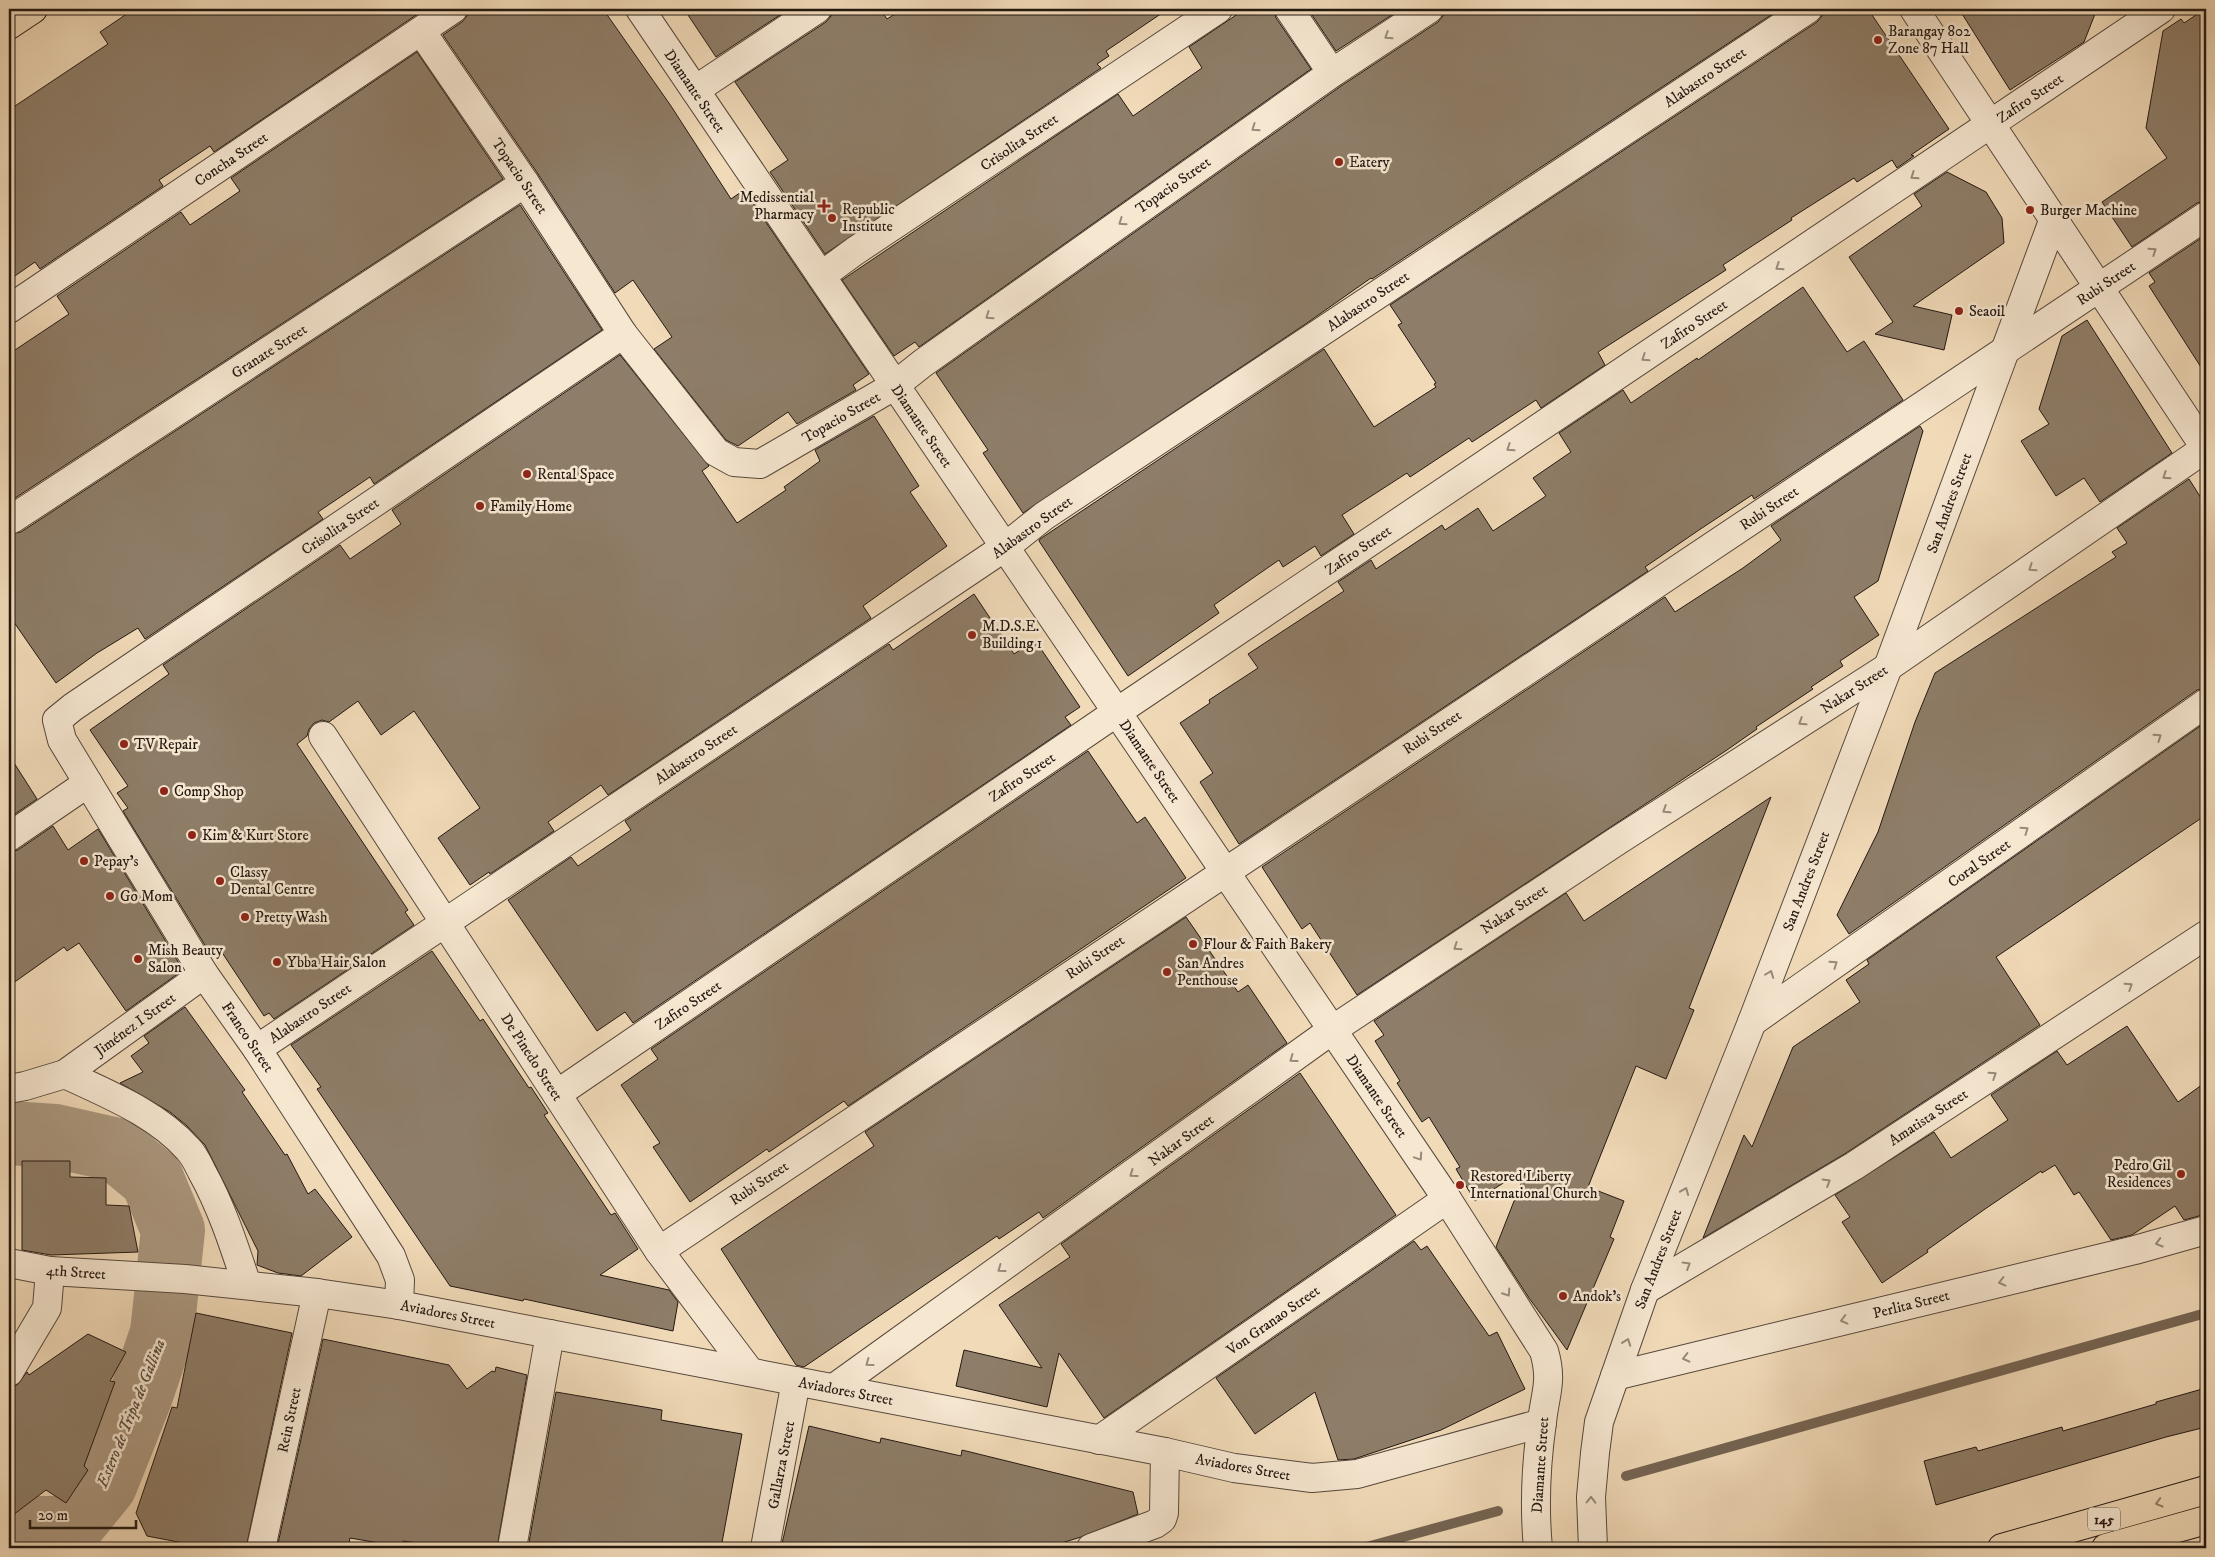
<svg xmlns="http://www.w3.org/2000/svg" width="2215" height="1557" viewBox="0 0 2215 1557" font-family="'IM FELL DW Pica',serif">
<style>
.lines{fill:none;stroke-linecap:round;stroke-linejoin:round}
.stream{stroke:#756554;stroke-width:10}
.river{stroke:#ab9880;stroke-width:64}
.building{fill:#8e7d68;stroke:#231812}
.minor-casing{stroke:#56483c;stroke-width:30}
.major-casing{stroke:#231812;stroke-width:30}
.highway-casing{stroke:#231812;stroke-width:30}
.minor{stroke:#f6e7d1;stroke-width:28}
.major{stroke:#f1dab8;stroke-width:28}
.highway{stroke:#f1dab8;stroke-width:28}
.oneway{stroke:#978a7b}
.oneway2{stroke:#94836d}
.poi-dot{fill:#8f2418;stroke:#f6e7d1;stroke-width:2}
.labels{text-anchor:middle;stroke-width:5;stroke-linejoin:round;paint-order:stroke}
.shield{fill:#f6e7d1;stroke:#62564b;stroke-width:1}
.shield-label{font-size:14px;font-weight:bold;fill:#231812}
.poi-label{font-size:15px;fill:#231812;stroke:#f6e7d1;text-anchor:start}
.street-label{font-size:15px;fill:#231812;stroke:#f6e7d1}
.water-label{font-size:16px;font-style:italic;fill:#594b3e;stroke:#f6e7d1}
</style>
<rect width="100%" height="100%" fill="#f1dab8"/>
<filter id="stains"><feTurbulence type="fractalNoise" baseFrequency=".004" numOctaves="4"/><feColorMatrix values="0 0 0 0 .2 0 0 0 0 .09 0 0 0 0 .02 0 0 0 .5 -.17"/></filter>
<radialGradient id="worn" r=".72"><stop offset=".6" stop-color="#630" stop-opacity="0"/><stop offset="1" stop-color="#630" stop-opacity=".3"/></radialGradient>
<g class="lines">
<g class="stream">
<polyline points="1626,1476 2206,1313"/>
<polyline points="1363,1548 1498,1511"/>
</g>
<g class="river">
<polyline points="9,1133 55,1136 117,1150 152,1179 173,1230 162,1333 141,1395 105,1485 70,1528"/>
<polyline points="9,1528 70,1528"/>
</g>
</g>
<g class="building">
<polygon points="134,9 425,9 214,152 210,146 159,180 163,186 40,269 35,262 9,280 9,110 108,44 100,32"/>
<polygon points="468,9 603,9 671,106 731,199 744,190 869,374 853,385 856,390 797,424 788,412 738,446 726,440 654,349 672,337 633,280 615,293 538,174 443,35 462,22 467,16"/>
<polygon points="684,9 789,9 716,57"/>
<polygon points="833,9 880,9 887,19 903,9 1168,9 1106,51 1109,56 1097,64 1101,68 825,254 770,172 788,160 735,82 826,22 831,16"/>
<polygon points="1245,9 1274,9 1276,18 1311,69 919,347 915,342 894,356 842,280 1118,94 1133,116 1202,68 1189,47"/>
<polygon points="1308,9 1401,9 1336,51"/>
<polygon points="1445,9 1780,9 1372,279 1371,278 1307,323 1023,513 983,453 988,450 936,373 1341,86 1438,22 1443,16"/>
<polygon points="1824,9 1868,9 1949,129 1911,155 1914,156 1897,168 1892,160 1857,182 1854,178 1791,218 1792,220 1723,265 1726,270 1598,352 1605,365 1541,408 1536,400 1472,442 1469,438 1410,477 1407,473 1342,515 1354,534 1321,556 1315,546 1283,567 1279,560 1214,605 1219,613 1128,676 1039,541 1040,539 1324,349 1374,427 1436,387 1434,384 1436,383 1398,325 1402,323 1390,305 1817,22 1822,16"/>
<polygon points="1959,9 2097,9 2084,42 2010,90"/>
<polygon points="2205,9 2206,9 2206,201 2197,203 2132,247 2102,202 2167,158 2146,128 2163,31 2181,19 2184,23"/>
<polygon points="417,52 503,179 9,502 9,354 69,314 57,296 181,212 190,225 240,191 231,178"/>
<polygon points="1947,172 1986,192 2002,218 2004,243 1913,306 1952,315 1944,350 1875,334 1893,322 1849,257 1922,206 1914,194"/>
<polygon points="520,205 602,330 374,484 370,477 318,512 323,519 145,639 138,628 97,653 56,683 9,615 9,534 21,532"/>
<polygon points="2206,235 2206,375 2149,286 2155,282 2149,273"/>
<polygon points="1803,287 1847,352 1864,341 1903,400 1754,499 1752,495 1699,530 1645,567 1648,571 1239,844 1200,782 1213,773 1180,723 1210,703 1209,700 1258,668 1248,654 1344,591 1338,582 1371,560 1376,569 1442,525 1445,530 1478,508 1493,531 1546,496 1533,478 1571,452 1559,433 1623,390 1631,403 1697,358 1698,360"/>
<polygon points="2087,320 2172,453 2100,502 2084,478 2056,496 2021,441 2049,424 2039,409 2062,336"/>
<polygon points="620,355 709,466 702,471 737,523 786,490 784,487 820,461 815,450 874,416 919,486 910,492 947,546 863,606 871,618 608,795 601,785 548,822 554,831 490,874 489,872 470,885 438,838 480,808 414,711 381,735 358,701 329,722 322,720 314,723 309,729 307,736 297,744 408,910 405,912 414,925 274,1019 269,1013 264,1016 221,951 211,955 123,811 128,808 117,793 128,786 90,730 169,674 163,665 340,545 350,559 401,524 392,510"/>
<polygon points="1920,426 1923,431 1878,581 1854,597 1879,635 1840,661 1843,666 1811,687 1813,689 1756,727 1757,729 1727,750 1357,995 1310,923 1302,929 1262,867 1665,597 1675,612 1743,568 1781,540 1771,526"/>
<polygon points="2189,479 2206,506 2206,688 2197,690 1849,934 1837,915 1878,832 1915,722 1935,673 2116,557 2112,552 2127,543 2117,528"/>
<polygon points="974,594 1014,654 1035,640 1080,707 1065,717 1071,725 633,1023 625,1012 597,1031 508,900 571,857 578,866 631,830 625,821 889,644 893,650"/>
<polygon points="2206,722 2206,815 1996,957 2040,1025 1846,1153 1703,1238 1744,1135 1752,1147 1793,1047 1860,1002 1846,980 1869,964 1867,960"/>
<polygon points="1088,751 1137,823 1145,817 1186,878 848,1106 844,1101 769,1152 767,1149 690,1202 653,1147 660,1143 621,1085 658,1059 651,1049"/>
<polygon points="9,755 37,799 9,818"/>
<polygon points="1771,797 1689,1008 1694,1010 1666,1079 1636,1066 1588,1187 1624,1201 1610,1237 1614,1239 1567,1350 1529,1298 1496,1247 1527,1168 1475,1201 1456,1169 1460,1167 1429,1117 1422,1122 1397,1083 1400,1081 1375,1041 1384,1035 1374,1021 1566,893 1584,921"/>
<polygon points="53,826 68,850 98,829 183,970 126,1011 79,943 67,951 64,947 9,986 9,852 18,850"/>
<polygon points="1186,917 1238,992 1248,985 1287,1043 1043,1218 1039,1212 999,1239 997,1236 804,1367 796,1365 721,1249 874,1146 865,1132"/>
<polygon points="432,951 480,1021 483,1019 529,1088 531,1087 548,1113 544,1115 611,1215 615,1213 638,1249 600,1275 669,1290 678,1302 673,1331 524,1299 523,1301 450,1286 317,1089 321,1087 291,1045"/>
<polygon points="185,1007 245,1090 242,1092 285,1155 287,1154 308,1194 315,1189 352,1237 301,1276 278,1273 257,1265 258,1251 205,1145 186,1125 170,1112 120,1083 143,1072 131,1056 149,1043 144,1036"/>
<polygon points="2127,1026 2178,1102 2206,1082 2206,1214 2184,1220 2175,1206 2132,1235 2111,1240 2079,1192 2074,1195 2055,1165 2042,1173 2041,1171 1985,1209 1927,1250 1928,1252 1882,1283 1842,1222 1850,1217 1835,1195 1934,1132 1951,1158 2008,1120 1991,1095 2057,1051 2067,1065"/>
<polygon points="1300,1073 1396,1215 1104,1418 1059,1353 1047,1407 956,1386 964,1350 1042,1368 999,1305 1070,1257 1061,1244"/>
<polygon points="22,1161 70,1161 70,1177 106,1178 106,1205 129,1206 138,1252 51,1255 22,1250"/>
<polygon points="1414,1241 1421,1250 1427,1246 1489,1336 1497,1332 1525,1389 1441,1430 1354,1459 1338,1460 1315,1392 1255,1434 1216,1378"/>
<polygon points="196,1313 292,1333 246,1548 209,1548 147,1536 136,1513 172,1407 177,1408"/>
<polygon points="88,1334 126,1352 110,1381 115,1382 84,1466 88,1470 66,1503 46,1490 9,1518 9,1388 17,1385 27,1372 29,1375"/>
<polygon points="323,1339 449,1365 467,1389 492,1371 495,1372 496,1367 527,1375 497,1548 451,1548 403,1541 402,1547 350,1538 348,1548 277,1548"/>
<polygon points="2206,1388 2206,1427 2166,1437 1936,1505 1924,1461 1976,1447 1978,1451 2062,1427 2063,1431 2156,1404 2156,1402"/>
<polygon points="556,1392 662,1410 661,1420 742,1434 721,1548 528,1548"/>
<polygon points="809,1426 880,1443 881,1438 961,1456 962,1450 1133,1492 1138,1514 1081,1537 1045,1548 781,1548"/>
</g>
<g class="lines">
<defs>
<g id="minor">
<path d="M640,9L1447,1199L1544,1351C1553,1382 1545,1393 1542,1422C1536,1464 1534,1506 1538,1548"/>
<polyline points="1289,9 1332,73"/>
<polyline points="1914,9 2206,449"/>
<polyline points="421,31 525,183 623,334 716,452 734,462 760,464 894,386 923,363 1332,73 1429,9"/>
<polyline points="695,90 817,9"/>
<polyline points="821,276 855,251 1218,9"/>
<polyline points="9,309 453,9"/>
<polyline points="12,519 525,183"/>
<polyline points="323,736 659,1251 750,1372"/>
<polyline points="9,837 88,783"/>
<polyline points="1752,1022 2206,703"/>
<polyline points="257,1049 1005,547 1044,516 1808,9"/>
<polyline points="65,1074 204,974"/>
<path d="M9,1089L25,1086L65,1074C107,1094 156,1113 188,1149C194,1155 198,1164 202,1172C222,1208 234,1246 247,1285"/>
<polyline points="557,1094 1117,712 2161,9"/>
<polyline points="659,1251 2206,216"/>
<polyline points="9,1263 50,1271 185,1279 317,1293 399,1305 1165,1452 1234,1468 1312,1478 1357,1474 1542,1423"/>
<polyline points="1645,1290 1854,1166 2206,935"/>
<polyline points="399,1305 400,1280 391,1256 257,1049 204,974 62,740 57,720 73,707 623,334"/>
<polyline points="9,1372 47,1308 50,1271"/>
<polyline points="1615,1376 2135,1250 2206,1230"/>
<polyline points="834,1388 1332,1030 1617,841 1888,667 2206,448"/>
<polyline points="1099,1440 1447,1199"/>
<polyline points="261,1548 317,1293"/>
<polyline points="512,1548 550,1334"/>
<polyline points="765,1548 796,1381"/>
<polyline points="1091,1548 1155,1524 1162,1519 1164,1513 1165,1452"/>
<polyline points="1593,1548 1591,1497 1595,1453 1599,1422 1615,1376 1645,1290 1752,1022 1888,667 2053,221"/>
</g>
<g id="major">
<polyline points="9,25 33,9"/>
<polyline points="2002,1548 2206,1490"/>
</g>
<polyline id="highway" points="2106,1548 2206,1520"/>
</defs>
<use href="#minor" class="minor-casing"/>
<use href="#major" class="major-casing"/>
<use href="#highway" class="highway-casing"/>
<use href="#minor" class="minor"/>
<use href="#major" class="major"/>
<use href="#highway" class="highway"/>
</g>
<defs><path id="oneway-chevron" d="M-2-3.5L2.5 0L-2 3.5" fill="none" stroke-width="1.6" stroke-linecap="round" stroke-linejoin="round" transform="scale(1.25)"/></defs>
<g class="oneway">
<use href="#oneway-chevron" transform="translate(1388 36) rotate(147)"/>
<use href="#oneway-chevron" transform="translate(1255 128) rotate(145)"/>
<use href="#oneway-chevron" transform="translate(1914 176) rotate(146)"/>
<use href="#oneway-chevron" transform="translate(1122 222) rotate(145)"/>
<use href="#oneway-chevron" transform="translate(2153 251) rotate(-34)"/>
<use href="#oneway-chevron" transform="translate(1779 267) rotate(146)"/>
<use href="#oneway-chevron" transform="translate(989 316) rotate(145)"/>
<use href="#oneway-chevron" transform="translate(1645 358) rotate(146)"/>
<use href="#oneway-chevron" transform="translate(1510 448) rotate(146)"/>
<use href="#oneway-chevron" transform="translate(2166 476) rotate(146)"/>
<use href="#oneway-chevron" transform="translate(2032 568) rotate(146)"/>
<use href="#oneway-chevron" transform="translate(1802 722) rotate(147)"/>
<use href="#oneway-chevron" transform="translate(2158 737) rotate(-35)"/>
<use href="#oneway-chevron" transform="translate(1666 810) rotate(147)"/>
<use href="#oneway-chevron" transform="translate(2025 830) rotate(-35)"/>
<use href="#oneway-chevron" transform="translate(1457 947) rotate(146)"/>
<use href="#oneway-chevron" transform="translate(1834 964) rotate(-35)"/>
<use href="#oneway-chevron" transform="translate(1770 974) rotate(-69)"/>
<use href="#oneway-chevron" transform="translate(2129 986) rotate(-33)"/>
<use href="#oneway-chevron" transform="translate(1293 1059) rotate(144)"/>
<use href="#oneway-chevron" transform="translate(1993 1075) rotate(-33)"/>
<use href="#oneway-chevron" transform="translate(1419 1157) rotate(56)"/>
<use href="#oneway-chevron" transform="translate(1133 1174) rotate(144)"/>
<use href="#oneway-chevron" transform="translate(1827 1182) rotate(-31)"/>
<use href="#oneway-chevron" transform="translate(1685 1191) rotate(-68)"/>
<use href="#oneway-chevron" transform="translate(2159 1243) rotate(164)"/>
<use href="#oneway-chevron" transform="translate(1687 1265) rotate(-31)"/>
<use href="#oneway-chevron" transform="translate(1001 1269) rotate(144)"/>
<use href="#oneway-chevron" transform="translate(2002 1282) rotate(166)"/>
<use href="#oneway-chevron" transform="translate(1507 1293) rotate(57)"/>
<use href="#oneway-chevron" transform="translate(1844 1320) rotate(166)"/>
<use href="#oneway-chevron" transform="translate(1627 1342) rotate(-70)"/>
<use href="#oneway-chevron" transform="translate(1686 1358) rotate(166)"/>
<use href="#oneway-chevron" transform="translate(869 1363) rotate(144)"/>
<use href="#oneway-chevron" transform="translate(1591 1500) rotate(-89)"/>
</g>
<use class="oneway2" href="#oneway-chevron" transform="translate(2159 1503) rotate(164)"/>
<g class="poi-dot">
<circle cx="1878" cy="40" r="5"/>
<circle cx="1339" cy="162" r="5"/>
<path d="M821.5 198.5h5v5h5v5h-5v5h-5v-5h-5v-5h5z"/>
<circle cx="2030" cy="210" r="5"/>
<circle cx="832" cy="218" r="5"/>
<circle cx="1959" cy="311" r="5"/>
<circle cx="527" cy="474" r="5"/>
<circle cx="480" cy="506" r="5"/>
<circle cx="972" cy="635" r="5"/>
<circle cx="124" cy="744" r="5"/>
<circle cx="164" cy="791" r="5"/>
<circle cx="192" cy="835" r="5"/>
<circle cx="84" cy="861" r="5"/>
<circle cx="220" cy="881" r="5"/>
<circle cx="110" cy="896" r="5"/>
<circle cx="245" cy="917" r="5"/>
<circle cx="1193" cy="944" r="5"/>
<circle cx="138" cy="959" r="5"/>
<circle cx="277" cy="962" r="5"/>
<circle cx="1167" cy="972" r="5"/>
<circle cx="2181" cy="1174" r="5"/>
<circle cx="1460" cy="1185" r="5"/>
<circle cx="1563" cy="1296" r="5"/>
</g>
<g class="labels">
<rect class="shield" x="2088" y="1507.5" width="32" height="23" rx="4"/>
<g class="shield-label">
<text x="2104" y="1524">145</text>
</g>
<g class="poi-label">
<text x="1888" y="36">Barangay 802<tspan x="1888" dy="17">Zone 87 Hall</tspan></text>
<text x="1349" y="167">Eatery</text>
<text x="814" y="202" text-anchor="end">Medissential<tspan x="814" dy="17">Pharmacy</tspan></text>
<text x="842" y="214">Republic<tspan x="842" dy="17">Institute</tspan></text>
<text x="2040" y="215">Burger Machine</text>
<text x="1969" y="316">Seaoil</text>
<text x="537" y="479">Rental Space</text>
<text x="490" y="511">Family Home</text>
<text x="982" y="631">M.D.S.E.<tspan x="982" dy="17">Building 1</tspan></text>
<text x="134" y="749">TV Repair</text>
<text x="174" y="796">Comp Shop</text>
<text x="202" y="840">Kim &amp; Kurt Store</text>
<text x="94" y="866">Pepay's</text>
<text x="230" y="877">Classy<tspan x="230" dy="17">Dental Centre</tspan></text>
<text x="120" y="901">Go Mom</text>
<text x="255" y="922">Pretty Wash</text>
<text x="1203" y="949">Flour &amp; Faith Bakery</text>
<text x="148" y="955">Mish Beauty<tspan x="148" dy="17">Salon</tspan></text>
<text x="287" y="967">Ybba Hair Salon</text>
<text x="1177" y="968">San Andres<tspan x="1177" dy="17">Penthouse</tspan></text>
<text x="2171" y="1170" text-anchor="end">Pedro Gil<tspan x="2171" dy="17">Residences</tspan></text>
<text x="1470" y="1181">Restored Liberty<tspan x="1470" dy="17">International Church</tspan></text>
<text x="1573" y="1301">Andok's</text>
</g>
<g class="street-label">
<text transform="translate(1705 77) rotate(-34)" y="5">Alabastro Street</text>
<text transform="translate(695 91) rotate(56)" y="5">Diamante Street</text>
<text transform="translate(2030 98) rotate(-34)" y="5">Zafiro Street</text>
<text transform="translate(1019 142) rotate(-34)" y="5">Crisolita Street</text>
<text transform="translate(231 159) rotate(-34)" y="5">Concha Street</text>
<text transform="translate(520 176) rotate(56)" y="5">Topacio Street</text>
<text transform="translate(1173 185) rotate(-35)" y="5">Topacio Street</text>
<text transform="translate(2106 283) rotate(-34)" y="5">Rubi Street</text>
<text transform="translate(1368 301) rotate(-34)" y="5">Alabastro Street</text>
<text transform="translate(1694 324) rotate(-34)" y="5">Zafiro Street</text>
<text transform="translate(269 351) rotate(-33)" y="5">Granate Street</text>
<text transform="translate(841 417) rotate(-30)" y="5">Topacio Street</text>
<text transform="translate(922 426) rotate(56)" y="5">Diamante Street</text>
<text transform="translate(1949 503) rotate(-70)" y="5">San Andres Street</text>
<text transform="translate(1769 508) rotate(-34)" y="5">Rubi Street</text>
<text transform="translate(340 526) rotate(-34)" y="5">Crisolita Street</text>
<text transform="translate(1032 527) rotate(-36)" y="5">Alabastro Street</text>
<text transform="translate(1358 550) rotate(-34)" y="5">Zafiro Street</text>
<text transform="translate(1854 689) rotate(-33)" y="5">Nakar Street</text>
<text transform="translate(1432 732) rotate(-34)" y="5">Rubi Street</text>
<text transform="translate(696 754) rotate(-34)" y="5">Alabastro Street</text>
<text transform="translate(1150 761) rotate(56)" y="5">Diamante Street</text>
<text transform="translate(1022 777) rotate(-34)" y="5">Zafiro Street</text>
<text transform="translate(1979 863) rotate(-35)" y="5">Coral Street</text>
<text transform="translate(1806 881) rotate(-69)" y="5">San Andres Street</text>
<text transform="translate(1514 909) rotate(-34)" y="5">Nakar Street</text>
<text transform="translate(1095 957) rotate(-34)" y="5">Rubi Street</text>
<text transform="translate(688 1005) rotate(-34)" y="5">Zafiro Street</text>
<text transform="translate(310 1013) rotate(-34)" y="5">Alabastro Street</text>
<text transform="translate(135 1024) rotate(-36)" y="5">Jiménez I Street</text>
<text transform="translate(248 1037) rotate(56)" y="5">Franco Street</text>
<text transform="translate(532 1057) rotate(57)" y="5">De Pinedo Street</text>
<text transform="translate(1377 1096) rotate(56)" y="5">Diamante Street</text>
<text transform="translate(1928 1117) rotate(-33)" y="5">Amatista Street</text>
<text transform="translate(1181 1140) rotate(-36)" y="5">Nakar Street</text>
<text transform="translate(759 1183) rotate(-34)" y="5">Rubi Street</text>
<text transform="translate(1658 1259) rotate(-69)" y="5">San Andres Street</text>
<text transform="translate(76 1272) rotate(4)" y="5">4th Street</text>
<text transform="translate(1911 1304) rotate(-14)" y="5">Perlita Street</text>
<text transform="translate(448 1314) rotate(11)" y="5">Aviadores Street</text>
<text transform="translate(1273 1320) rotate(-35)" y="5">Von Granao Street</text>
<text transform="translate(846 1391) rotate(11)" y="5">Aviadores Street</text>
<text transform="translate(289 1420) rotate(-78)" y="5">Rein Street</text>
<text transform="translate(781 1465) rotate(-79)" y="5">Gallarza Street</text>
<text transform="translate(1540 1465) rotate(-86)" y="5">Diamante Street</text>
<text transform="translate(1243 1467) rotate(10)" y="5">Aviadores Street</text>
</g>
<g class="water-label">
<text transform="translate(130 1413) rotate(-68)" y="6">Estero de Tripa de Gallina</text>
</g>
</g>
<rect width="2215" height="1557" fill="none" stroke="#f1dab8" stroke-width="30"/>
<rect x="10" y="10" width="2195" height="1537" fill="none" stroke="#231812" stroke-width="2.5"/>
<rect x="15" y="15" width="2185" height="1527" fill="none" stroke="#231812"/>
<path d="M30 1520v8h106v-8" fill="none" stroke="#231812" stroke-width="2.5"/>
<text x="38" y="1520" font-size="15" fill="#231812" stroke="#f6e7d1" stroke-width="4" paint-order="stroke">20 m</text>
<rect width="100%" height="100%" filter="url(#stains)"/>
<rect width="100%" height="100%" fill="url(#worn)"/>
</svg>
